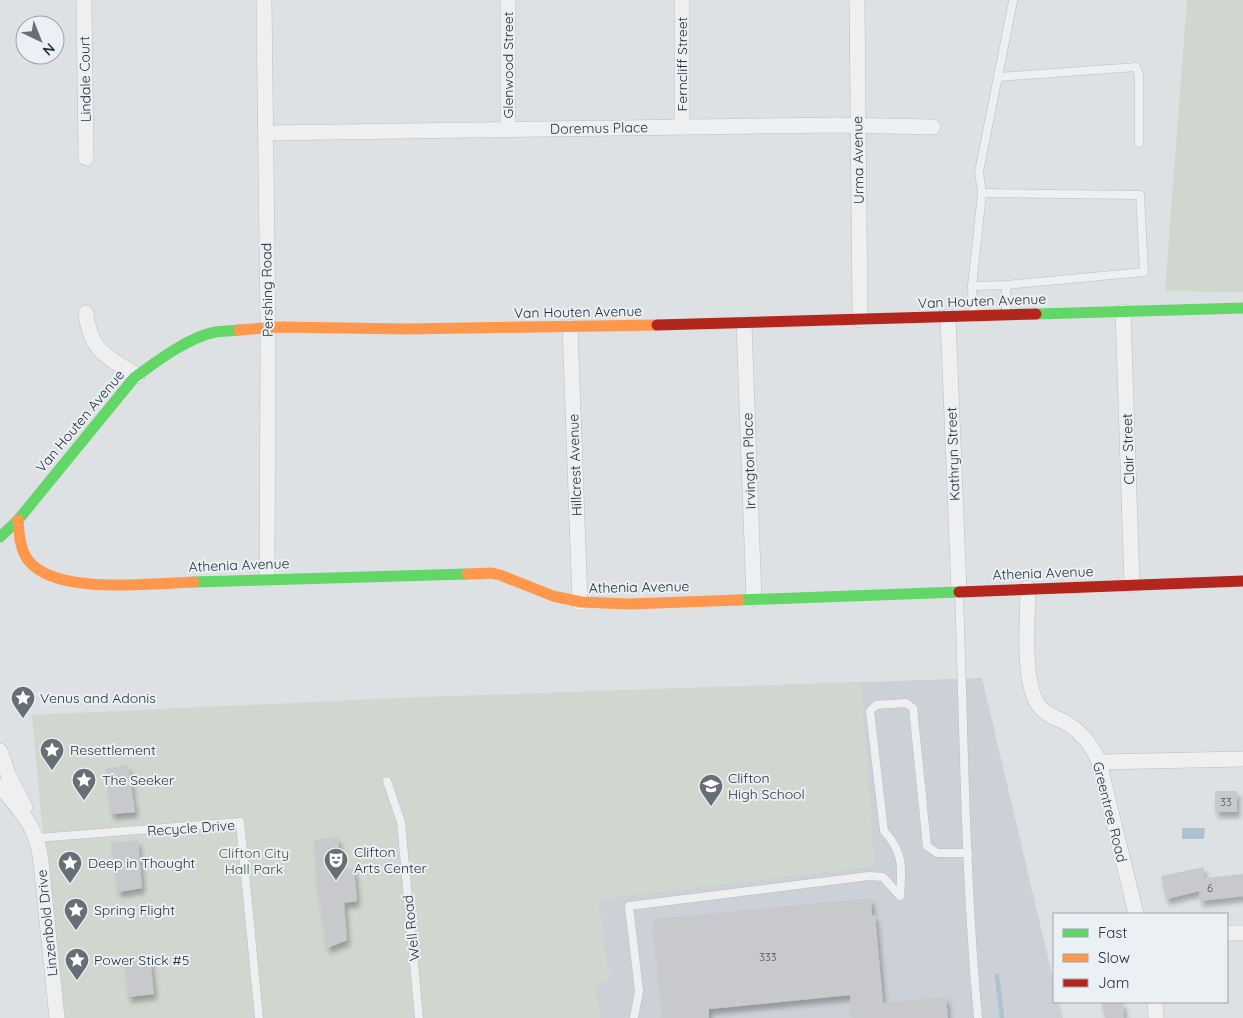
<svg xmlns="http://www.w3.org/2000/svg" width="1243" height="1018" viewBox="0 0 1243 1018" font-family="Quicksand,sans-serif">
<style>
.built{fill:#ccd1d7}
.green{fill:#d0d7cf}
.water{fill:#adc1ce}
.lines{fill:none;stroke-linecap:round;stroke-linejoin:round}
.stream{stroke:#adc1ce;stroke-width:4.5}
.building{fill:#c7c9cc;filter:url(#shadow)}
.lane-casing{stroke:#bcbfc2;stroke-width:9}
.street-casing{stroke:#bcbfc2;stroke-width:16}
.lane{stroke:#eeeff0;stroke-width:8}
.street{stroke:#eeeff0;stroke-width:15}
.fast{stroke:#63d668;stroke-width:11}
.slow{stroke:#ff974d;stroke-width:11}
.jam{stroke:#b3261e;stroke-width:11}
.labels{text-anchor:middle;stroke-width:4;stroke-linejoin:round;paint-order:stroke}
.number-label{font-size:11px;fill:#505760}
.street-label{font-size:14px;fill:#27303b;stroke:#ebf0f4}
.poi-label{font-size:14px;fill:#27303b;stroke:#ebf0f4;text-anchor:start}
.park-label{font-size:14px;fill:#3f5634;stroke:#ebf0f4}
</style>
<defs>
<filter id="shadow"><feDropShadow dx="3" dy="5.5" stdDeviation="2.5" flood-color="#0004"/></filter>
</defs>
<rect width="100%" height="100%" fill="#dee1e4"/>
<polygon class="built" points="982,678 1054,983 1054,1002 1059,1002 1063,1018 432,1018 399,698"/>
<g class="green">
<polygon points="1187,0 1243,0 1243,292 1165,291"/>
<polygon points="861,682 875,866 598,900 610,981 595,984 601,1018 65,1018 42,825 32,715 399,698"/>
</g>
<polygon class="water" points="1182,828 1205,828 1204,839 1182,839"/>
<g class="lines">
<polyline class="stream" points="997,976 1002,1018"/>
</g>
<g class="building">
<polygon points="128,765 135,812 111,814 106,769"/>
<rect x="1215" y="791" width="22" height="21"/>
<polygon points="338,837 340,869 354,869 357,901 344,903 347,940 327,948 318,893 314,840"/>
<polygon points="138,840 142,888 118,892 111,843"/>
<polygon points="1204,867 1204,878 1243,874 1243,896 1200,901 1199,891 1166,899 1161,876"/>
<polygon points="871,898 872,916 875,915 883,1003 946,997 948,1018 852,1018 850,995 709,1009 709,1018 661,1018 662,1006 653,919"/>
<polygon points="150,958 154,994 128,997 125,960"/>
<polygon points="1101,1002 1123,1002 1124,1018 1105,1018"/>
</g>
<g class="lines">
<defs>
<g id="lane">
<polyline points="998,77 1136,67 1139,75 1139,143"/>
<polyline points="982,193 979,172 1013,1"/>
<polyline points="1006,285 1006,314"/>
<polyline points="972,286 1006,285 1144,272 1140,195 982,193 972,286 973,315"/>
<path d="M959,593C964,735 965,877 978,1018"/>
<polyline points="387,781 401,822 419,1018"/>
<polyline points="37,838 240,822 259,1018"/>
<path d="M900,896C902,870 904,852 884,831L870,711L876,705L906,703L913,708L927,846L937,853H968"/>
<polyline points="634,1018 639,991 629,906 869,876 883,877 900,896"/>
</g>
<g id="street">
<polyline points="84,0 86,158"/>
<polyline points="264,0 268,328 267,579"/>
<polyline points="857,0 860,320"/>
<polyline points="682,127 682,0"/>
<polyline points="508,129 508,0"/>
<polyline points="266,133 835,125 933,127"/>
<polyline points="1123,312 1132,585"/>
<path d="M86,313C90,352 107,356 137,376"/>
<polyline points="948,317 959,591"/>
<polyline points="744,323 754,599"/>
<polyline points="570,327 580,603"/>
<path d="M1028,588C1028,617 1020,693 1044,711C1051,717 1060,719 1068,724C1082,733 1093,747 1099,762L1136,914"/>
<polyline points="0,751 8,774 25,807"/>
<polyline points="1099,762 1243,759"/>
<path d="M0,786C22,813 37,826 41,862L57,1018"/>
<polyline points="1227,933 1243,933"/>
<polyline points="1155,1002 1156,1018"/>
</g>
</defs>
<use href="#lane" class="lane-casing"/>
<use href="#street" class="street-casing"/>
<use href="#lane" class="lane"/>
<use href="#street" class="street"/>
<g class="fast">
<polyline points="1036,314 1243,308"/>
<path d="M0,537L18,520L134,378C157,361 187,338 215,332C223,331 231,331 239,330"/>
<polyline points="194,582 467,574"/>
<polyline points="739,600 959,592"/>
</g>
<g class="slow">
<polyline points="239,330 278,327 406,329 657,325"/>
<path d="M18,520C19,534 20,549 28,560C55,596 153,583 194,582"/>
<polyline points="467,574 492,573 500,575 553,596 581,602 629,604 739,600"/>
</g>
<g class="jam">
<polyline points="657,325 1036,314"/>
<polyline points="959,592 1243,581"/>
</g>
</g>
<defs>
<symbol id="sight-pin" viewBox="-11 -11 22 30"><path d="M0 17L-7.5 6A9.5 9.5 0 1 1 7.5 6Z" fill="#676e76" stroke="#ebf0f4"/><path d="M0-6L1.8-2.2L6-1.7L2.9 1.2L3.7 5.4L0 3.3L-3.7 5.4L-2.9 1.2L-6-1.7L-1.8-2.2Z" fill="#fff"/></symbol>
<symbol id="school-pin" viewBox="-11 -11 22 30"><path d="M0 17L-7.5 6A9.5 9.5 0 1 1 7.5 6Z" fill="#676e76" stroke="#ebf0f4"/><path d="M0-5L7-2L0 1L-7-2ZM-4 1L0 2.5L4 1V4Q0 6-4 4Z" fill="#fff"/></symbol>
<symbol id="theatre-pin" viewBox="-11 -11 22 30"><path d="M0 17L-7.5 6A9.5 9.5 0 1 1 7.5 6Z" fill="#676e76" stroke="#ebf0f4"/><path d="M-5-5.5Q0-4 5-5.5V0Q5 5 0 6Q-5 5-5 0ZM-3.3-2.5H-1v1.5H-3.3ZM1-2.5H3.3v1.5H1ZM-2.8 1Q0 5.5 2.8 1Z" fill="#fff"/></symbol>
</defs>
<g fill-rule="evenodd">
<use href="#sight-pin" x="9" y="684" width="28" height="38"/>
<use href="#sight-pin" x="38" y="736" width="28" height="38"/>
<use href="#sight-pin" x="70" y="766" width="28" height="38"/>
<use href="#school-pin" x="697" y="772" width="28" height="38"/>
<use href="#theatre-pin" x="322" y="846" width="28" height="38"/>
<use href="#sight-pin" x="56" y="849" width="28" height="38"/>
<use href="#sight-pin" x="62" y="896" width="28" height="38"/>
<use href="#sight-pin" x="63" y="946" width="28" height="38"/>
</g>
<g class="labels">
<g class="number-label">
<text x="1226" y="806">33</text>
<text x="1210" y="892">6</text>
<text x="768" y="961">333</text>
</g>
<g class="street-label">
<text transform="translate(682 64) rotate(-90)" y="5">Ferncliff Street</text>
<text transform="translate(508 65) rotate(-90)" y="5">Glenwood Street</text>
<text transform="translate(85 79) rotate(-91)" y="5">Lindale Court</text>
<text transform="translate(599 128) rotate(-1)" y="5">Doremus Place</text>
<text transform="translate(858 160) rotate(-91)" y="5">Urma Avenue</text>
<text transform="translate(267 290) rotate(-91)" y="5">Pershing Road</text>
<text transform="translate(982 301) rotate(-2)" y="5">Van Houten Avenue</text>
<text transform="translate(578 312) rotate(-1)" y="5">Van Houten Avenue</text>
<text transform="translate(80 421) rotate(-50)" y="5">Van Houten Avenue</text>
<text transform="translate(1128 449) rotate(-92)" y="5">Clair Street</text>
<text transform="translate(953 454) rotate(-92)" y="5">Kathryn Street</text>
<text transform="translate(749 461) rotate(-92)" y="5">Irvington Place</text>
<text transform="translate(575 465) rotate(-92)" y="5">Hillcrest Avenue</text>
<text transform="translate(239 565) rotate(-2)" y="5">Athenia Avenue</text>
<text transform="translate(1043 573) rotate(-2)" y="5">Athenia Avenue</text>
<text transform="translate(639 587) rotate(-1)" y="5">Athenia Avenue</text>
<text transform="translate(1110 812) rotate(76)" y="5">Greentree Road</text>
<text transform="translate(191 828) rotate(-4)" y="5">Recycle Drive</text>
<text transform="translate(47 923) rotate(-96)" y="5">Linzenbold Drive</text>
<text transform="translate(411 928) rotate(-96)" y="5">Well Road</text>
</g>
<g class="poi-label">
<text x="40" y="703">Venus and Adonis</text>
<text x="70" y="755">Resettlement</text>
<text x="728" y="783">Clifton<tspan x="728" dy="16">High School</tspan></text>
<text x="102" y="785">The Seeker</text>
<text x="354" y="857">Clifton<tspan x="354" dy="16">Arts Center</tspan></text>
<text x="88" y="868">Deep in Thought</text>
<text x="94" y="915">Spring Flight</text>
<text x="94" y="965">Power Stick #5</text>
</g>
<g class="park-label">
<text x="254" y="858">Clifton City<tspan x="254" dy="16">Hall Park</tspan></text>
</g>
</g>
<rect x="1053" y="913" width="175" height="90" fill="#ebf0f4" stroke="#9da3aa"/>
<rect x="1063" y="929" width="25" height="8" fill="#63d668" stroke="#9da3aa"/>
<text x="1098" y="938" font-size="15" fill="#27303b">Fast</text>
<rect x="1063" y="954" width="25" height="8" fill="#ff974d" stroke="#9da3aa"/>
<text x="1098" y="963" font-size="15" fill="#27303b">Slow</text>
<rect x="1063" y="979" width="25" height="8" fill="#b3261e" stroke="#9da3aa"/>
<text x="1098" y="988" font-size="15" fill="#27303b">Jam</text>
<g transform="translate(40 40) rotate(137)"><circle r="24" fill="#ebf0f4" stroke="#9da3aa"/>
<path d="M0-4L9 19L0 12L-9 19Z" fill="#676e76"/>
<text y="-8" font-size="14" font-weight="bold" text-anchor="middle" fill="#27303b">N</text>
</g>
</svg>
